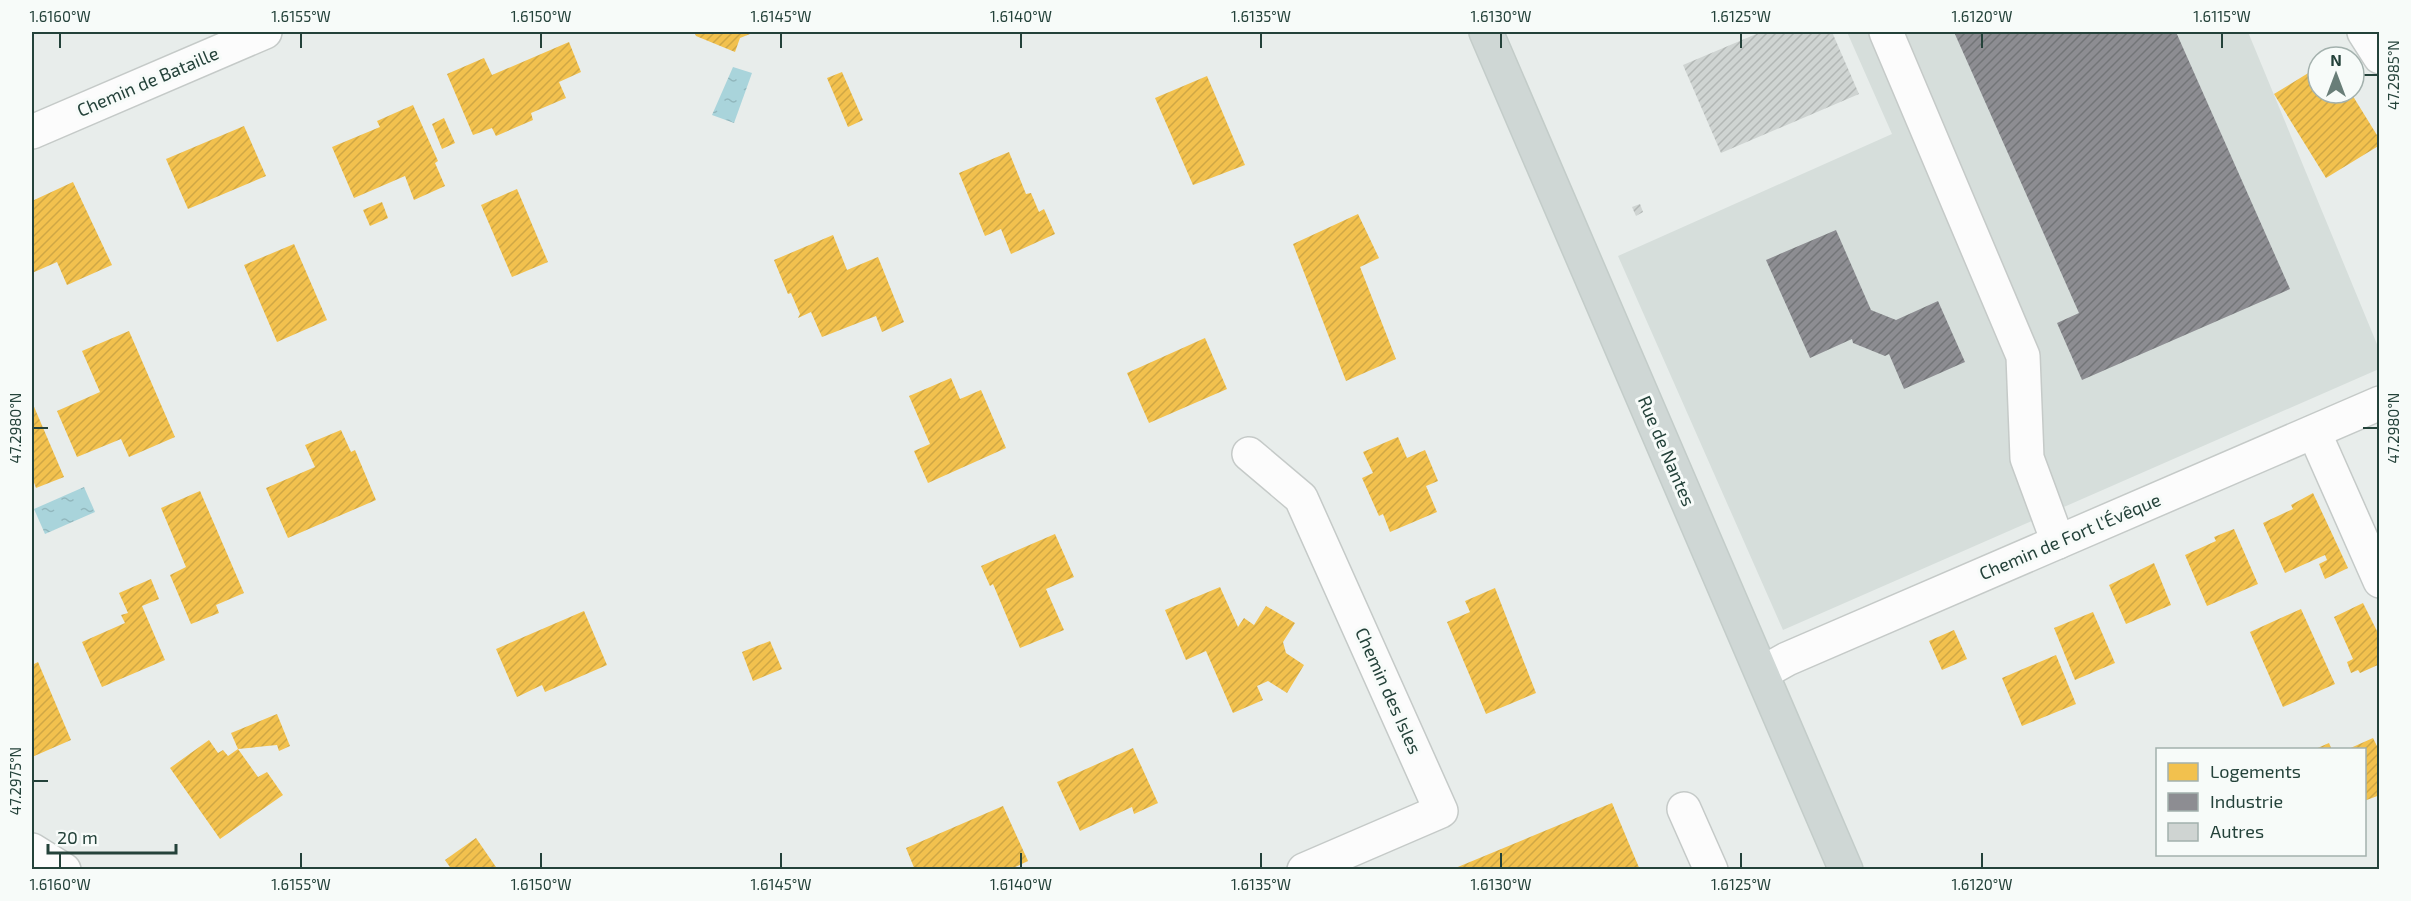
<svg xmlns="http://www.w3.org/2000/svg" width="2411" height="901" viewBox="0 0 2411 901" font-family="'Exo 2',sans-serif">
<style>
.built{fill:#d6dedb}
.water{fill:url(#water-ripples)}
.homes{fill:url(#homes-hatch)}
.industry{fill:url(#industry-hatch)}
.building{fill:url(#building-hatch)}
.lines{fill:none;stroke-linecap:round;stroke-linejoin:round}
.minor-casing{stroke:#c5cac8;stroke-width:36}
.major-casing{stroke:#c3ccc9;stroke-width:36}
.minor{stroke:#fcfcfc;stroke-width:33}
.major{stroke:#cfd7d5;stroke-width:33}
.ticks{fill:none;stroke:#24423a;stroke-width:2}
.labels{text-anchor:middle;stroke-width:6;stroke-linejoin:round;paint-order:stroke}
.street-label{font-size:18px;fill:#24423a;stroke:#f7fbf9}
.neatline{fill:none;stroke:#24423a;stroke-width:2}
.ticks-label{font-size:15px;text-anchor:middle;fill:#24423a}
</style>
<defs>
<pattern id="water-ripples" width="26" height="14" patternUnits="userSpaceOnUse" patternTransform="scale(1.5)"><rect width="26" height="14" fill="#a9d4db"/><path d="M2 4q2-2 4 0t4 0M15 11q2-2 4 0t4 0" fill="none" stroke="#91b7bd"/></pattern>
<pattern id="homes-hatch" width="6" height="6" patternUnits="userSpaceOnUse" patternTransform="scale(1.5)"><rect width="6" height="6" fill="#f2c14e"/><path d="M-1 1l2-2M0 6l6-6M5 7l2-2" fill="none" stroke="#cfa745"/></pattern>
<pattern id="industry-hatch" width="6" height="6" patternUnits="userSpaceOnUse" patternTransform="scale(1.5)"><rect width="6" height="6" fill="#8d8d92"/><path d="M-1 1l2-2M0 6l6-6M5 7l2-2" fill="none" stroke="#737578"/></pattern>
<pattern id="building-hatch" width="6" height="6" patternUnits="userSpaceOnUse" patternTransform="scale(1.5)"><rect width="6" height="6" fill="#cfd4d2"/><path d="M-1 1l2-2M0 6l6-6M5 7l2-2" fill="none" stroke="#b2b7b5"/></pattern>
</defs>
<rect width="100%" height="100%" fill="#e8edeb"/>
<polygon class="built" points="1847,32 2248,32 2379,349 2379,369 1783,630 1618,256 1892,134"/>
<g class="water">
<polygon points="733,67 752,73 734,123 712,115"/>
<polygon points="84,487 95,512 45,534 34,509"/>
</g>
<g class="homes">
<polygon points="694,32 755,32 740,38 735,52 696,36"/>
<polygon points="569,42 581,72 559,82 566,98 531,113 533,120 496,136 492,128 473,135 447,74 484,58 492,75"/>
<polygon points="2318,67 2318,93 2351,93 2380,140 2380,145 2326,178 2274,94"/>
<polygon points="842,72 863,120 848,127 827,78"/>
<polygon points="1207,76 1245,165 1193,185 1155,98"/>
<polygon points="413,105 438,161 435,163 445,186 414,200 405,176 354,198 332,147 380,127 377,121"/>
<polygon points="444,118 455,143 442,149 432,124"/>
<polygon points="244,126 266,176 188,209 166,159"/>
<polygon points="1009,152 1026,194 1031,193 1039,212 1044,209 1055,234 1011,254 1001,229 985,236 959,173"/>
<polygon points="73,182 112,265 67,285 57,262 32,273 32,201"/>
<polygon points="517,189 548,262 512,277 481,205"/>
<polygon points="382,202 388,218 370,226 363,210"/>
<polygon points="1358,214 1379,258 1360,267 1396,359 1346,381 1293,244"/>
<polygon points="833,235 847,270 878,257 904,322 882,332 876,316 822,337 811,312 798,318 800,314 791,293 788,294 774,260"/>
<polygon points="294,244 327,320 277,342 244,265"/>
<polygon points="129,331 175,437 129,457 121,439 77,457 57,411 100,392 82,351"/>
<polygon points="1205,338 1227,389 1149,423 1127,373"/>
<polygon points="951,378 960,399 981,390 1006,448 928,483 914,451 930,444 909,396"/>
<polygon points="32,402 64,477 36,488 32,477"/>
<polygon points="341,430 351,452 355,450 376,500 288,538 266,488 315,467 305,445"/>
<polygon points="1398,437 1407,458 1425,450 1438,481 1426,486 1437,512 1390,532 1383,514 1379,516 1362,478 1373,473 1363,452"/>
<polygon points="200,491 244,593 216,605 219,613 191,624 170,575 186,567 161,508"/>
<polygon points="2313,493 2348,568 2325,579 2319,564 2327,560 2325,555 2285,573 2263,523 2293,509 2291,505"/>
<polygon points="2234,529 2258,584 2207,606 2185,555 2216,541 2214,537"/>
<polygon points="1055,534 1074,577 1046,589 1064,630 1020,648 993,584 990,586 981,566"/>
<polygon points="2154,563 2171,605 2126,624 2109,585"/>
<polygon points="151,579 159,599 142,606 165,660 102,687 82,642 125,623 121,615 128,613 119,593"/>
<polygon points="1220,587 1238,627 1244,618 1254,625 1266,606 1295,623 1283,642 1286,653 1304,665 1287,693 1268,681 1257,686 1263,700 1233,713 1206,651 1186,660 1165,610"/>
<polygon points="1495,588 1536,693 1486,714 1447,622 1470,612 1465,601"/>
<polygon points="2363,603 2380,637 2380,664 2360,673 2358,670 2351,673 2347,662 2353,659 2334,617"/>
<polygon points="2301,609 2335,684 2283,707 2250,632"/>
<polygon points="584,611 607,665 545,692 542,685 517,697 496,649"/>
<polygon points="2093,612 2115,663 2075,680 2054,628"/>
<polygon points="1954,630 1967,659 1942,670 1929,641"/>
<polygon points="770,641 782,669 753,681 742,652"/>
<polygon points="2056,655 2076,704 2022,726 2002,678"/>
<polygon points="38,662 71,740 32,757 32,665"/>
<polygon points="277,714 290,746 279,751 277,745 238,749 231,733"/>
<polygon points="2373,738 2380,752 2380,795 2364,801 2364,750 2346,750"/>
<polygon points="209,740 218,753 223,750 228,756 238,749 258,777 267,772 283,795 220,839 170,768"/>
<polygon points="2329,743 2332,750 2313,750"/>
<polygon points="1133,748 1158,803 1134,814 1132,807 1080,831 1057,782"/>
<polygon points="1612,803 1640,870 1453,870 1453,869"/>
<polygon points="1003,806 1028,861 1009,870 915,870 906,848"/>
<polygon points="476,838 498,870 452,870 445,860"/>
</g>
<g class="industry">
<polygon points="1954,32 2176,32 2290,289 2082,380 2057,323 2079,313"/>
<polygon points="1836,230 1871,310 1896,320 1938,301 1965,362 1904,389 1889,354 1885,356 1853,343 1852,339 1810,358 1766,260"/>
</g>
<g class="building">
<polygon points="1761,32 1832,32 1859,94 1721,153 1683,65"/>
<polygon points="1640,204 1643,212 1636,216 1632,207"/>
</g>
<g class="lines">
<defs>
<g id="minor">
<polyline points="1886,32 2023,356 2027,458 2058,542"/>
<polyline points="2364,32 2380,57"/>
<polyline points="32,132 265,32"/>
<polyline points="2314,432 2380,581"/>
<polyline points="1249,454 1301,498 1441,811 1304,870"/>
<polyline points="1762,673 1787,659 2380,403"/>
<polyline points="1684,809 1711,870"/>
<polyline points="32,850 64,870"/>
</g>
<polyline id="major" points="1486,32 1846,870"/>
</defs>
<use href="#minor" class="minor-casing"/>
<use href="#major" class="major-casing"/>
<use href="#minor" class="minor"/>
<use href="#major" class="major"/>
</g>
<path class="ticks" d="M60,33V48M301,33V48M541,33V48M781,33V48M1021,33V48M1261,33V48M1501,33V48M1741,33V48M1982,33V48M2222,33V48M2363,75H2378M33,428H48M2363,428H2378M33,781H48M60,853V868M301,853V868M541,853V868M781,853V868M1021,853V868M1261,853V868M1501,853V868M1741,853V868M1982,853V868"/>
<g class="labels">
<g class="street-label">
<text transform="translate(148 82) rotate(-23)" y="6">Chemin de Bataille</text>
<text transform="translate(1666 451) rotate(67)" y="6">Rue de Nantes</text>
<text transform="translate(2070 537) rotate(-23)" y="6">Chemin de Fort l'Évêque</text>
<text transform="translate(1388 691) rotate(66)" y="6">Chemin des Isles</text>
</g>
</g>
<rect width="2411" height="901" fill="none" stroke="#f7fbf9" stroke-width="66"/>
<rect x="2156" y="748" width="210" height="108" fill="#f7fbf9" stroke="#a3b1ad" stroke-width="1.5"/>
<rect x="2168" y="763" width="30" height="18" fill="#f2c14e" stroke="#a3b1ad" stroke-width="1.5"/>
<text x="2210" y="778" font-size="18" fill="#24423a">Logements</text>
<rect x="2168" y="793" width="30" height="18" fill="#8d8d92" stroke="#a3b1ad" stroke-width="1.5"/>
<text x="2210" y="808" font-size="18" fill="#24423a">Industrie</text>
<rect x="2168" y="823" width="30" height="18" fill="#cfd4d2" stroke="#a3b1ad" stroke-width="1.5"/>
<text x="2210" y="838" font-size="18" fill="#24423a">Autres</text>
<g transform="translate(2336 75)"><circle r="28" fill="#f7fbf9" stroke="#a3b1ad" stroke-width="1.5"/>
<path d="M0-4.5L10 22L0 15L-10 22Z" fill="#697e78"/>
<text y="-9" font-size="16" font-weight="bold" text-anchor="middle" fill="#24423a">N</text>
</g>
<path d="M48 844v9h128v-9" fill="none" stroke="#24423a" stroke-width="3"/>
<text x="57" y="844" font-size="18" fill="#24423a" stroke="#f7fbf9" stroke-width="4.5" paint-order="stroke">20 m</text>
<rect x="33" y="33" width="2345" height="835" class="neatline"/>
<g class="ticks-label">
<text x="60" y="22">1.6160°W</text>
<text x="301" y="22">1.6155°W</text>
<text x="541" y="22">1.6150°W</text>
<text x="781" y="22">1.6145°W</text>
<text x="1021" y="22">1.6140°W</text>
<text x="1261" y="22">1.6135°W</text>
<text x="1501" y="22">1.6130°W</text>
<text x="1741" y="22">1.6125°W</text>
<text x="1982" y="22">1.6120°W</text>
<text x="2222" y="22">1.6115°W</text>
<text transform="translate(2394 75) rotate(-90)" y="5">47.2985°N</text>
<text transform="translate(16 428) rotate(-90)" y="5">47.2980°N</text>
<text transform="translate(2394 428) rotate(-90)" y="5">47.2980°N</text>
<text transform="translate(16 781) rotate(-90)" y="5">47.2975°N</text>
<text x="60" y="890">1.6160°W</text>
<text x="301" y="890">1.6155°W</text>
<text x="541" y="890">1.6150°W</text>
<text x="781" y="890">1.6145°W</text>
<text x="1021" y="890">1.6140°W</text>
<text x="1261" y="890">1.6135°W</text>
<text x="1501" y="890">1.6130°W</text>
<text x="1741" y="890">1.6125°W</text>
<text x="1982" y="890">1.6120°W</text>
</g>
</svg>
